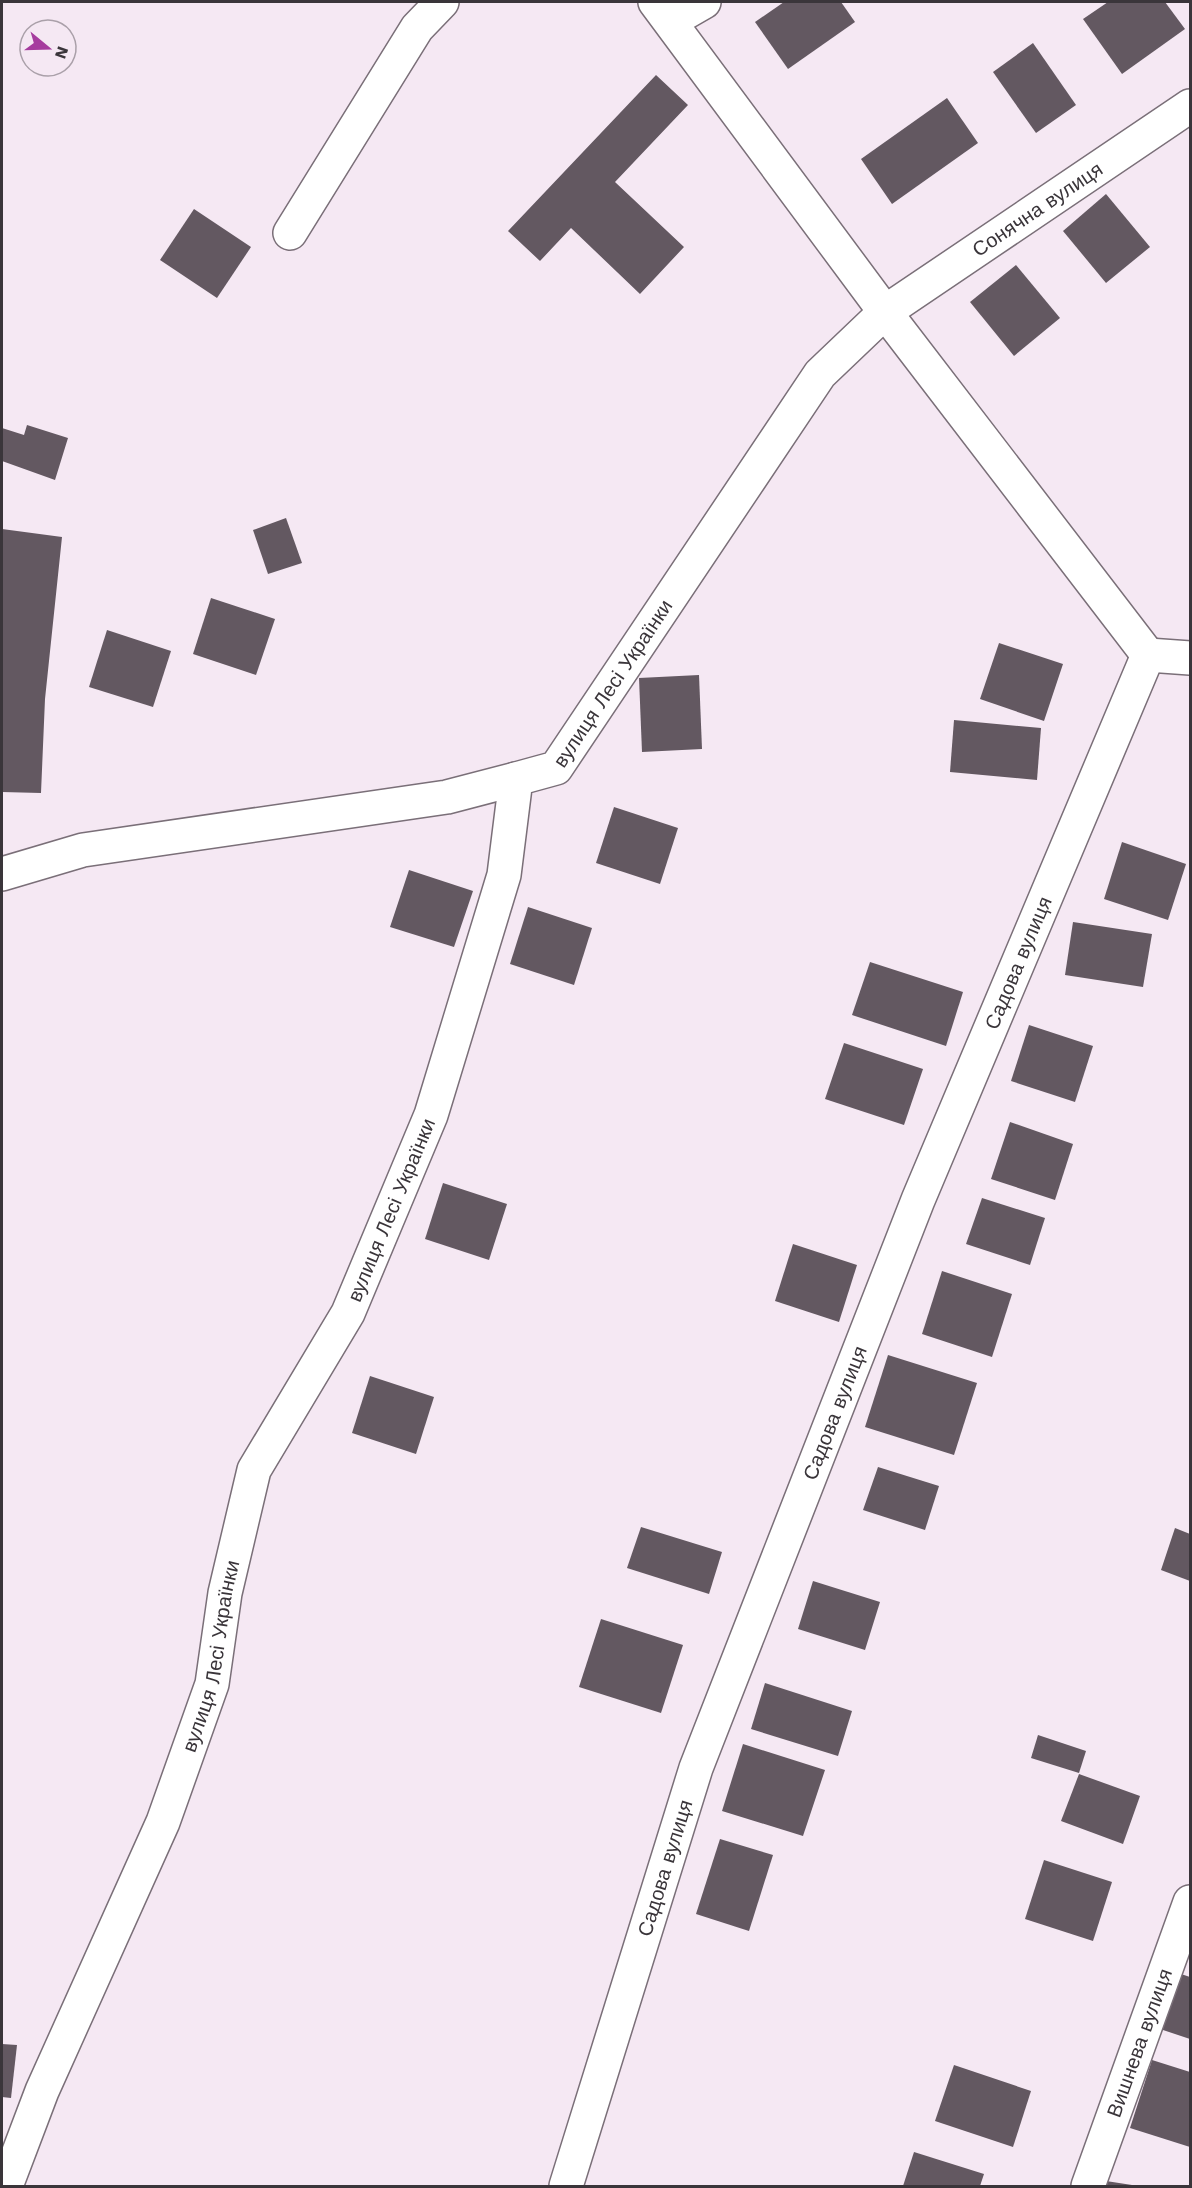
<svg xmlns="http://www.w3.org/2000/svg" width="1192" height="2188" viewBox="0 0 1192 2188" font-family="'Work Sans',sans-serif">
<style>
.building{fill:#635861}
.lines{fill:none;stroke-linecap:round;stroke-linejoin:round}
.street-casing{stroke:#7a6f78;stroke-width:36}
.street{stroke:#fff;stroke-width:33}
.labels{text-anchor:middle;stroke-width:6;stroke-linejoin:round;paint-order:stroke}
.street-label{font-size:20px;fill:#3a353a;stroke:#f5e8f3}
</style>
<rect width="100%" height="100%" fill="#f5e8f3"/>
<g class="building">
<polygon points="784,2 841,2 855,22 788,69 755,22"/>
<polygon points="1108,2 1165,2 1185,29 1122,74 1083,19"/>
<polygon points="1033,43 1076,105 1036,133 993,72"/>
<polygon points="656,75 688,105 615,182 684,247 640,294 571,228 540,261 508,231"/>
<polygon points="947,98 978,143 892,204 861,159"/>
<polygon points="1106,194 1150,247 1106,283 1063,231"/>
<polygon points="194,209 251,247 217,298 160,260"/>
<polygon points="1016,265 1060,318 1014,356 970,302"/>
<polygon points="27,425 68,438 55,480 2,461 2,428 24,435"/>
<polygon points="286,518 302,563 268,574 253,530"/>
<polygon points="2,529 62,537 45,699 41,793 2,792"/>
<polygon points="211,598 275,619 256,675 193,654"/>
<polygon points="107,630 171,651 153,707 89,687"/>
<polygon points="999,643 1063,664 1044,721 980,699"/>
<polygon points="699,675 702,749 642,752 639,678"/>
<polygon points="954,720 1041,728 1037,780 950,772"/>
<polygon points="614,807 678,828 660,884 596,863"/>
<polygon points="1122,842 1186,864 1168,920 1104,899"/>
<polygon points="409,870 473,891 454,947 390,927"/>
<polygon points="528,907 592,928 574,985 510,964"/>
<polygon points="1073,922 1152,934 1143,987 1065,975"/>
<polygon points="870,962 963,992 946,1046 852,1015"/>
<polygon points="1029,1025 1093,1046 1075,1102 1011,1081"/>
<polygon points="844,1043 923,1069 904,1125 825,1099"/>
<polygon points="1010,1122 1073,1144 1055,1200 991,1179"/>
<polygon points="443,1183 507,1204 489,1260 425,1239"/>
<polygon points="982,1198 1045,1218 1030,1265 966,1244"/>
<polygon points="793,1244 857,1265 839,1322 775,1301"/>
<polygon points="942,1271 1012,1294 992,1357 922,1334"/>
<polygon points="888,1355 977,1383 954,1455 865,1427"/>
<polygon points="370,1376 434,1397 416,1454 352,1433"/>
<polygon points="878,1467 939,1486 925,1530 863,1510"/>
<polygon points="641,1527 722,1552 709,1594 627,1568"/>
<polygon points="1175,1528 1190,1534 1190,1581 1161,1570"/>
<polygon points="813,1581 880,1602 865,1650 798,1629"/>
<polygon points="601,1619 683,1645 661,1713 579,1687"/>
<polygon points="765,1683 852,1711 838,1756 751,1729"/>
<polygon points="1038,1735 1086,1751 1079,1773 1031,1758"/>
<polygon points="743,1744 825,1770 803,1836 722,1811"/>
<polygon points="1079,1774 1140,1796 1123,1844 1061,1821"/>
<polygon points="720,1839 773,1855 749,1931 696,1914"/>
<polygon points="1044,1860 1112,1882 1093,1941 1025,1919"/>
<polygon points="1175,1972 1190,1977 1190,2039 1157,2028"/>
<polygon points="2,2044 17,2045 11,2098 2,2097"/>
<polygon points="1152,2060 1190,2072 1190,2147 1130,2128"/>
<polygon points="954,2065 1031,2091 1013,2147 935,2121"/>
<polygon points="914,2152 984,2174 980,2186 903,2186"/>
<polygon points="1106,2181 1132,2185 1132,2186 1105,2186"/>
</g>
<g class="lines">
<defs>
<g id="street">
<polyline points="655,2 885,312 1148,655"/>
<polyline points="671,21 704,2"/>
<polyline points="290,233 417,28 442,2"/>
<polyline points="1148,655 1190,658"/>
<polyline points="2,874 83,850 447,797 516,779"/>
<path id="s1" d="M6,2186L42,2091L163,1822L212,1684L225,1593L254,1470L348,1313L431,1115L504,875L516,779L556,768L820,374L885,312L1190,106"/>
<path id="s2" d="M566,2186L696,1768L918,1200L1148,655"/>
<path id="s3" d="M1088,2186L1190,1902"/>
</g>
</defs>
<use href="#street" class="street-casing"/>
<use href="#street" class="street"/>
</g>
<g class="labels">
<g class="street-label">
<text dy="7" stroke="none"><textPath href="#s1" startOffset="2296">Сонячна вулиця</textPath></text>
<text dy="7" stroke="none"><textPath href="#s1" startOffset="1650">вулиця Лесі Українки</textPath></text>
<text dy="7" stroke="none"><textPath href="#s2" startOffset="1305">Садова вулиця</textPath></text>
<text dy="7" stroke="none"><textPath href="#s1" startOffset="1056">вулиця Лесі Українки</textPath></text>
<text dy="7" stroke="none"><textPath href="#s2" startOffset="819">Садова вулиця</textPath></text>
<text dy="7" stroke="none"><textPath href="#s1" startOffset="570">вулиця Лесі Українки</textPath></text>
<text dy="7" stroke="none"><textPath href="#s2" startOffset="333">Садова вулиця</textPath></text>
<text dy="7" stroke="none"><textPath href="#s3" startOffset="152">Вишнева вулиця</textPath></text>
</g>
</g>
<rect width="1192" height="2188" fill="none" stroke="#3a353a" stroke-width="6"/>
<g transform="translate(48 48) rotate(109)"><circle r="28" fill="#f5e8f3" stroke="#aaa0a9" stroke-width="1.5"/>
<path d="M0-4.5L10 22L0 15L-10 22Z" fill="#a63c9e"/>
<text y="-9" font-size="16" font-weight="bold" text-anchor="middle" fill="#3a353a">N</text>
</g>
</svg>
